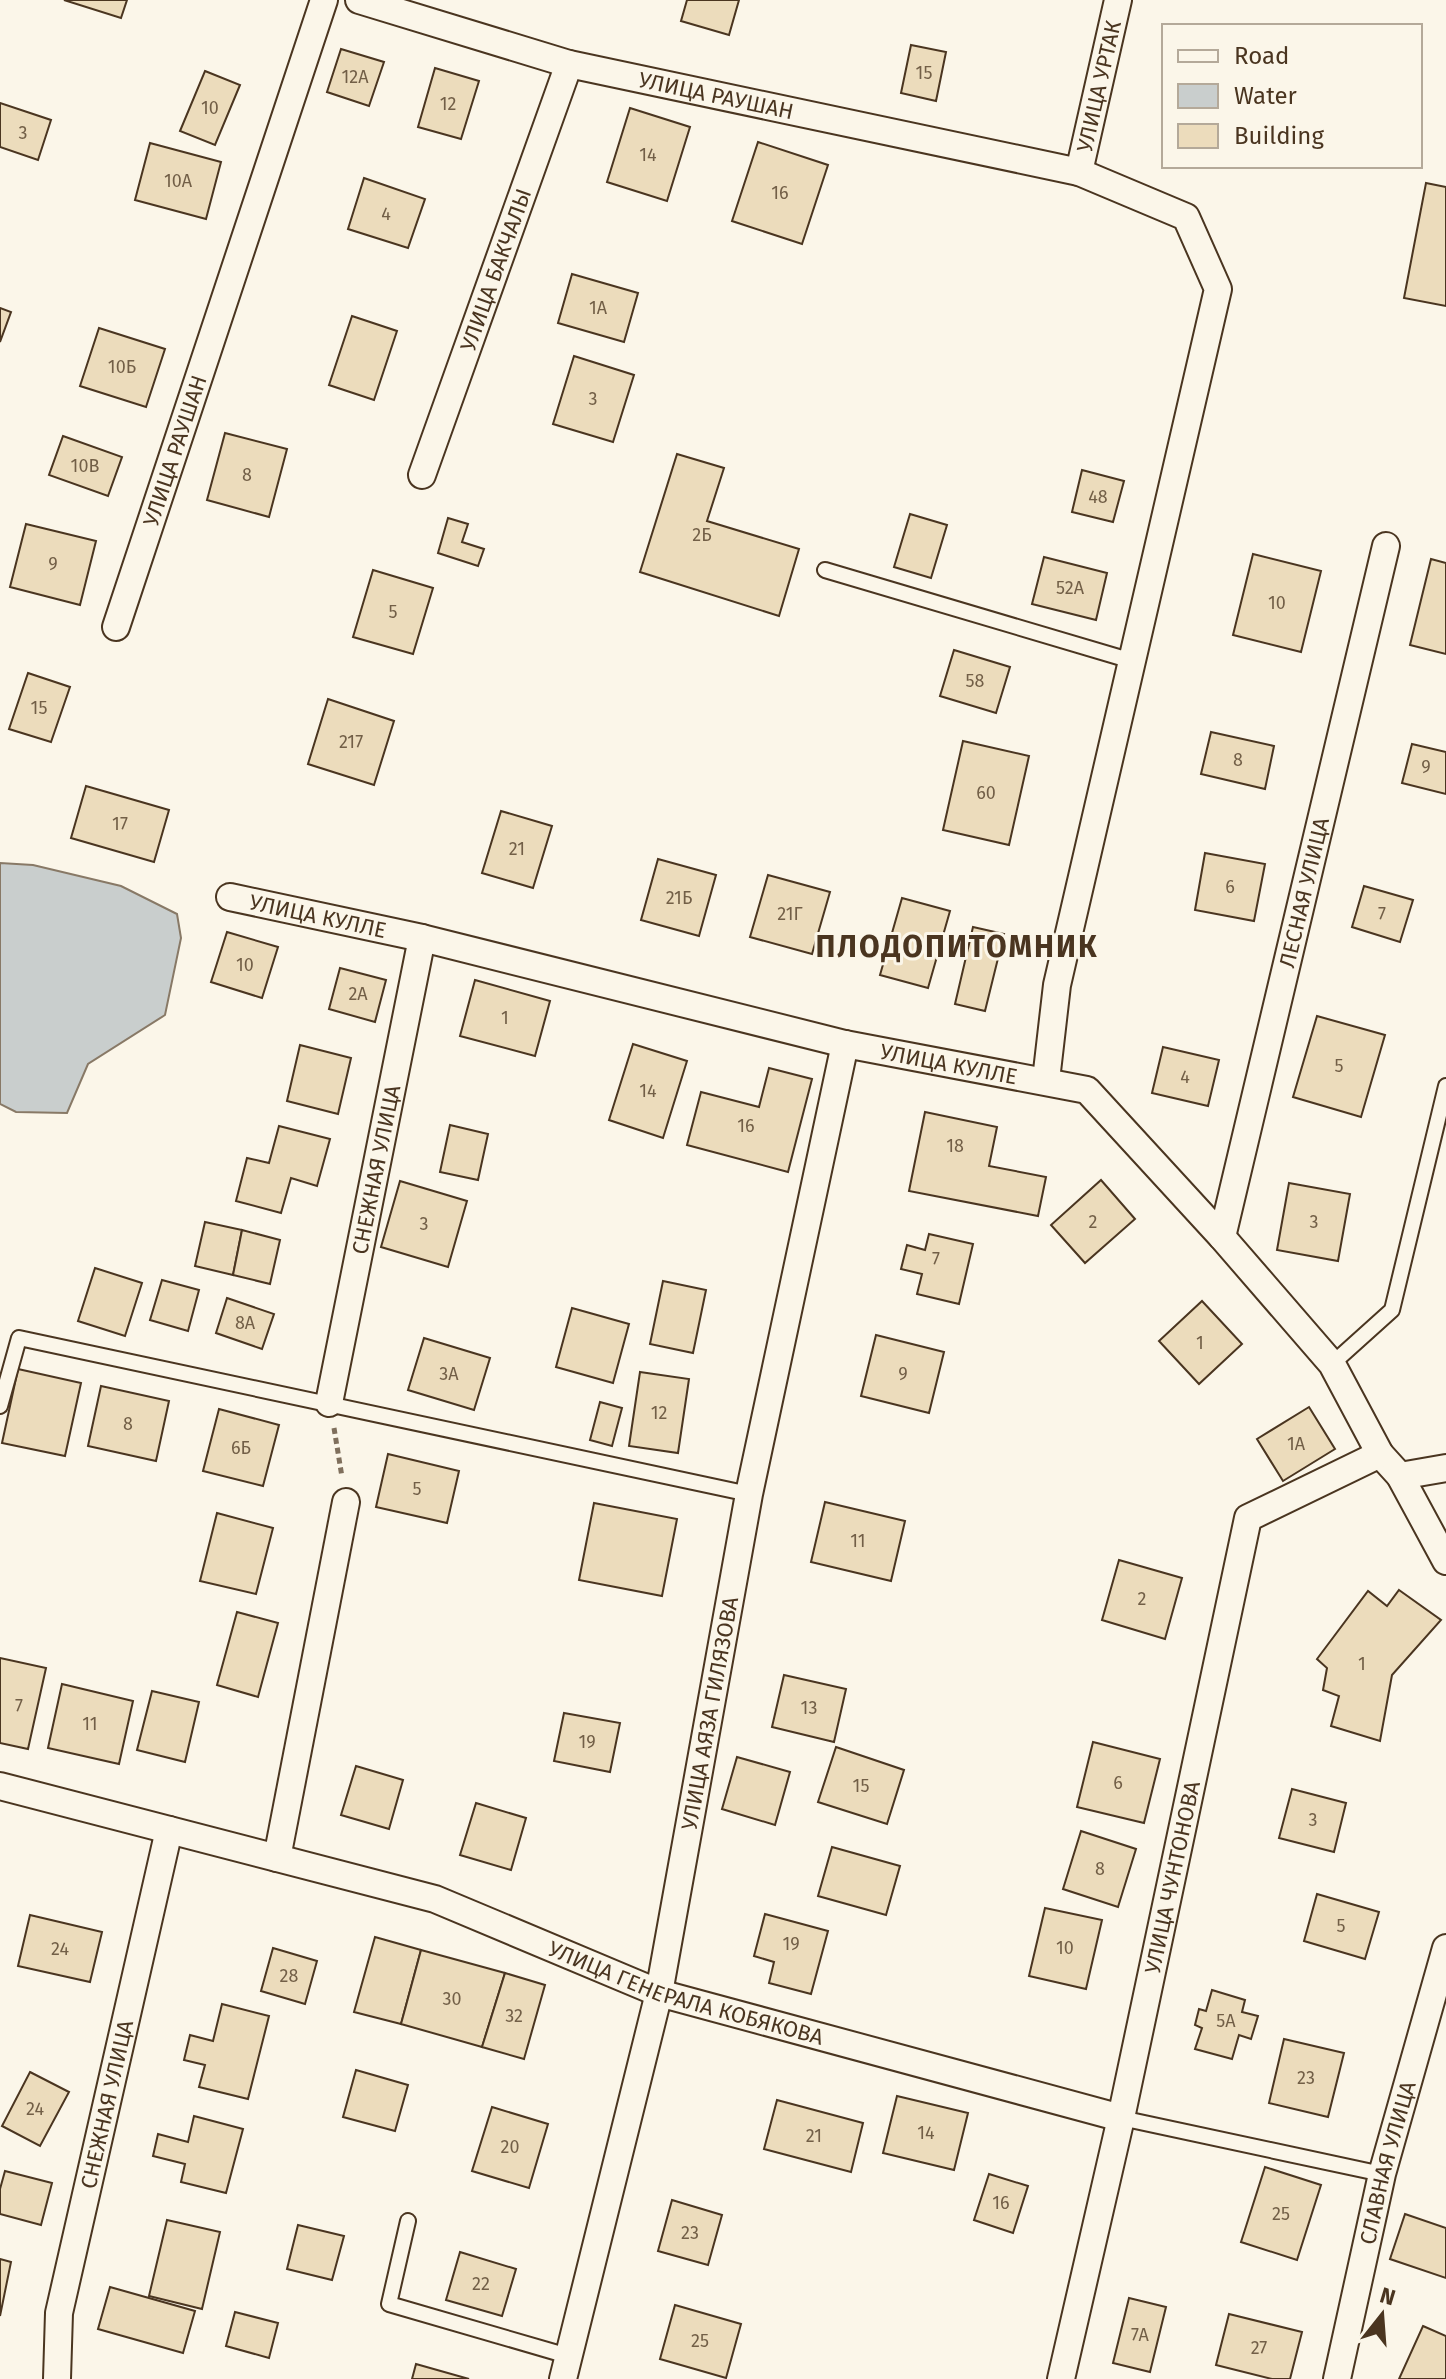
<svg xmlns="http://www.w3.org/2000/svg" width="1446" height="2379" viewBox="0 0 1446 2379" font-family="'Fira Sans',sans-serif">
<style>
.water{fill:#c9cecd;stroke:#887966;stroke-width:2}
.building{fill:#ecdcbc;stroke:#4a3520;stroke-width:2}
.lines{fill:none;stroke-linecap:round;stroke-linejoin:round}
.service-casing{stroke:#4a3520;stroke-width:18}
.minor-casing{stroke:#4a3520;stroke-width:30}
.path{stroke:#7f6f5c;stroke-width:5;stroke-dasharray:6 4;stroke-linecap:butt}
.service{stroke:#fbf6e9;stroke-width:14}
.minor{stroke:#fbf6e9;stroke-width:26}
.labels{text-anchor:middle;stroke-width:6;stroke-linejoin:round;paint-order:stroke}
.number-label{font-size:18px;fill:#725f47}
.street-label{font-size:22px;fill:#4a3520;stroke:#fbf6e9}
.district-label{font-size:30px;font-weight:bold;letter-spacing:2px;fill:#4a3520;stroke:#fbf6e9}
</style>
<rect width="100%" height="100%" fill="#fbf6e9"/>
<polygon class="water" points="0,863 33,865 121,886 177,914 181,938 165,1015 88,1064 67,1113 16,1112 0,1104"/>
<g class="building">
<polygon points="64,0 127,0 121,18"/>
<polygon points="687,0 739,0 729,35 681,21"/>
<polygon points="911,45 946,52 936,101 901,93"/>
<polygon points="341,49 384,62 369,106 327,92"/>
<polygon points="435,68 479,81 461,139 418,127"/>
<polygon points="205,71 240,85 215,145 180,131"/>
<polygon points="0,103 51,120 38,160 0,147"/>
<polygon points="630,108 690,127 667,201 607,182"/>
<polygon points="758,142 828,165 802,244 732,221"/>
<polygon points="150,143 221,162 206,219 135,200"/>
<polygon points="364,178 425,199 408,248 348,229"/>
<polygon points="1426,183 1446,187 1446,306 1404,298"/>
<polygon points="572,274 638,293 624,342 558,323"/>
<polygon points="0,308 11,312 0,342"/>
<polygon points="352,316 397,331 374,400 329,385"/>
<polygon points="99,328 165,349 146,407 80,386"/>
<polygon points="574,356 634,375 613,442 553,424"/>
<polygon points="225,433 287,449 269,517 207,500"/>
<polygon points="63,436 122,457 108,496 49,475"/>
<polygon points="677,454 724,468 707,521 799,549 779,616 640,572"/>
<polygon points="1082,470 1124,481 1113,522 1072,512"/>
<polygon points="910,514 947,525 931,578 894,567"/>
<polygon points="448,518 468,524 462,542 484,549 478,566 438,553"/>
<polygon points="26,524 96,541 80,605 10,587"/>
<polygon points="1253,554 1321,571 1301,652 1233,635"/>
<polygon points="1044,557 1107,573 1096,620 1032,604"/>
<polygon points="1431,559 1446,563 1446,654 1410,645"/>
<polygon points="373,570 433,588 413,654 353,637"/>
<polygon points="954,650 1010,667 996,713 940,696"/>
<polygon points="28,673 70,687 51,742 9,729"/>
<polygon points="328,699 394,721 374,785 308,764"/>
<polygon points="1211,732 1274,746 1265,789 1201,774"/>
<polygon points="963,741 1029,756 1009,845 943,830"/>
<polygon points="1412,744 1446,752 1446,794 1402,783"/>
<polygon points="86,786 169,810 154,862 71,838"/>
<polygon points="501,811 552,826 533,888 482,873"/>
<polygon points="1205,853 1265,864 1254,921 1195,910"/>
<polygon points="658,859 716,875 699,936 641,920"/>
<polygon points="768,875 830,892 812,954 750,937"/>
<polygon points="1364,886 1413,900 1400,942 1352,927"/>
<polygon points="902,898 950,911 928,988 880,975"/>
<polygon points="973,927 1004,934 985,1011 955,1004"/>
<polygon points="227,932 278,947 262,998 211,982"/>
<polygon points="340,968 386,980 375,1022 329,1009"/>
<polygon points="475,980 550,1001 535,1056 460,1036"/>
<polygon points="1317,1016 1385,1035 1361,1117 1293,1097"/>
<polygon points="633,1044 687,1061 663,1138 609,1120"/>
<polygon points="300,1045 351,1058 338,1114 287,1101"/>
<polygon points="1163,1047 1219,1060 1208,1106 1152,1093"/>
<polygon points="769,1068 812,1079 788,1172 687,1145 701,1092 759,1107"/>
<polygon points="925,1112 997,1127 989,1166 1046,1177 1038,1216 909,1191"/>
<polygon points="450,1125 488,1134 478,1180 440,1172"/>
<polygon points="279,1126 330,1139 317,1186 291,1178 281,1213 236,1201 247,1158 269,1163"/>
<polygon points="1101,1180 1135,1219 1085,1263 1051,1225"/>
<polygon points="400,1181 467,1201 448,1267 381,1247"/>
<polygon points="1289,1183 1350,1194 1338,1261 1277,1250"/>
<polygon points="205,1222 242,1230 233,1275 195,1266"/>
<polygon points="242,1230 280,1240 270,1284 233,1275"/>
<polygon points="929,1234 973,1244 959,1304 917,1294 922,1274 901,1269 907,1245 925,1250"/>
<polygon points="95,1268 142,1283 125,1336 78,1321"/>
<polygon points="162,1280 199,1290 188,1331 150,1320"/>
<polygon points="663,1281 706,1290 693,1353 650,1344"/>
<polygon points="227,1298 274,1314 262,1349 216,1333"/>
<polygon points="1202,1301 1242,1344 1199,1384 1159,1341"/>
<polygon points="572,1308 629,1324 613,1383 556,1367"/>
<polygon points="876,1335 944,1352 929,1413 861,1396"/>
<polygon points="424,1338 490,1358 474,1410 408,1390"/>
<polygon points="18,1369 81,1383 65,1456 2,1443"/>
<polygon points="640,1372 689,1379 678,1453 629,1446"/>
<polygon points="101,1386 169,1401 156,1461 88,1446"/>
<polygon points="600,1402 622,1408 612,1446 590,1440"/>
<polygon points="1309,1407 1335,1449 1283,1481 1257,1439"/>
<polygon points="219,1409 279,1425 263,1486 203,1471"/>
<polygon points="388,1454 459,1471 447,1523 376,1507"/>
<polygon points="825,1502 905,1521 891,1581 811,1562"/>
<polygon points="594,1503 677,1519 662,1596 579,1580"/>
<polygon points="217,1513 273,1528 256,1594 200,1581"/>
<polygon points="1119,1560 1182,1578 1165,1639 1102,1620"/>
<polygon points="1399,1590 1441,1620 1392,1675 1380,1741 1331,1726 1339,1696 1323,1690 1327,1668 1317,1659 1368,1591 1387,1606"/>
<polygon points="237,1612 278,1623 258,1697 217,1685"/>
<polygon points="0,1658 46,1668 28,1749 0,1743"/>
<polygon points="784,1675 846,1689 834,1742 772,1727"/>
<polygon points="62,1684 133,1701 119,1764 48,1748"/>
<polygon points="152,1691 199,1702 185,1762 137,1750"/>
<polygon points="564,1713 620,1723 610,1772 554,1761"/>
<polygon points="1093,1742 1160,1759 1144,1823 1077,1807"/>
<polygon points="836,1747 904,1770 887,1824 818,1802"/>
<polygon points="737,1757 790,1772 775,1825 722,1809"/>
<polygon points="356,1766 403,1780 389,1829 341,1815"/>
<polygon points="1292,1789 1346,1803 1334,1852 1279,1838"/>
<polygon points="476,1803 526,1818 511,1870 460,1855"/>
<polygon points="1081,1831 1136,1849 1118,1907 1063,1889"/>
<polygon points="832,1847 900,1866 886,1915 818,1896"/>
<polygon points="1317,1894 1379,1912 1365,1959 1304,1941"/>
<polygon points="1045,1908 1102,1920 1086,1989 1029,1976"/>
<polygon points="765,1914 828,1931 811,1994 769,1983 774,1962 754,1956"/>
<polygon points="30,1915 102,1932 90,1982 18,1966"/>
<polygon points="375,1937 421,1950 401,2024 354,2012"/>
<polygon points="273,1948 317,1961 305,2004 261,1991"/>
<polygon points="421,1950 505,1973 482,2047 401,2024"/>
<polygon points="505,1973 545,1985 524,2059 482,2047"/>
<polygon points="1212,1990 1245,2000 1242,2012 1258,2016 1251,2039 1239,2035 1232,2059 1195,2049 1202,2028 1195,2025 1199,2009 1206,2011"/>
<polygon points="222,2004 269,2016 248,2099 199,2087 205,2065 184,2060 190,2035 213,2041"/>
<polygon points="1284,2039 1344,2053 1328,2117 1269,2103"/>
<polygon points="356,2070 408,2085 395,2131 343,2117"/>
<polygon points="30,2072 69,2092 40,2146 2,2126"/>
<polygon points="897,2096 968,2113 954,2170 883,2153"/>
<polygon points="777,2100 863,2123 851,2172 764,2149"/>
<polygon points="492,2107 548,2124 529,2188 472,2171"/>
<polygon points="194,2116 243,2129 226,2193 181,2182 185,2164 153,2156 158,2134 188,2142"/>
<polygon points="1265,2167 1321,2185 1297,2260 1241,2242"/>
<polygon points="5,2171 52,2183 41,2225 0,2214 0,2189"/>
<polygon points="989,2174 1028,2186 1013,2233 974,2220"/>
<polygon points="672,2200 722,2215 708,2265 658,2251"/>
<polygon points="1405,2214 1446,2228 1446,2278 1390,2259"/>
<polygon points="167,2220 220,2232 202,2309 149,2296"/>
<polygon points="298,2225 344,2236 332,2280 287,2269"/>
<polygon points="460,2252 516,2269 502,2316 446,2300"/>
<polygon points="0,2259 11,2262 0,2316"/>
<polygon points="110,2287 195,2311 183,2353 98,2329"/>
<polygon points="1129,2298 1166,2307 1150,2372 1113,2363"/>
<polygon points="675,2305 741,2324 726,2378 660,2359"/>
<polygon points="235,2312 278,2323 269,2358 226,2346"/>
<polygon points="1229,2314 1302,2332 1290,2379 1272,2379 1216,2365"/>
<polygon points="1423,2326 1446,2336 1446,2379 1399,2379"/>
<polygon points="416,2364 469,2379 412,2379"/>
</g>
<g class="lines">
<defs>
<g id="service">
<polyline points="825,570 1132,661"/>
<polyline points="1332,1364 1392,1310 1446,1086"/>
<polyline points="0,1406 19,1338 749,1494"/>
<polyline points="1121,2118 1382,2174"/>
<polyline points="408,2221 389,2304 568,2356"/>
</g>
<g id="minor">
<path id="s1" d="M359,0L569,64L1079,172L1186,217L1218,289L1057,985L1046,1080"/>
<path id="s2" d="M1079,172L1118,0"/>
<path id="s3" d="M422,475L569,64"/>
<path id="s4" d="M116,627L324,0"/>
<path id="s5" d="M230,897L422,938L845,1044L1087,1090L1222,1237L1332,1364L1380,1454L1400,1476L1446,1561"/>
<path id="s6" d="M1222,1237L1386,546"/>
<path id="s7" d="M329,1403L422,938"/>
<polyline points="1400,1476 1446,1468"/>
<path id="s8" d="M0,1786L435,1899L659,1993L1121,2118"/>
<polyline points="277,1858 346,1502"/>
<path id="s9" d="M57,2379L59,2313L169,1830"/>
<path id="s10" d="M563,2379L659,1993L749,1494L845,1044"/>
<path id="s11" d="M1061,2379L1121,2118L1248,1518L1380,1454"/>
<path id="s12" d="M1337,2379L1382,2174L1446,1948"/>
</g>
</defs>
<use href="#service" class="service-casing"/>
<use href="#minor" class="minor-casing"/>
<polyline class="path" points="334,1428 342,1477"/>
<use href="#service" class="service"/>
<use href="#minor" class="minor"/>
</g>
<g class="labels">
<g class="number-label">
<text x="924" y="79">15</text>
<text x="355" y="83">12А</text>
<text x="448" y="110">12</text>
<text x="210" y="114">10</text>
<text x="23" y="139">3</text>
<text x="648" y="161">14</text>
<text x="178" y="187">10А</text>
<text x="780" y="199">16</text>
<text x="386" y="220">4</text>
<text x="598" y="314">1А</text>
<text x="122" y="373">10Б</text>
<text x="593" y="405">3</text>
<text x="85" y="472">10В</text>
<text x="247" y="481">8</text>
<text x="1098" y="503">48</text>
<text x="702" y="541">2Б</text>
<text x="53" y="570">9</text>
<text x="1070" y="594">52А</text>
<text x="1277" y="609">10</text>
<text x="393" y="618">5</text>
<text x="975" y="687">58</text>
<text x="39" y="714">15</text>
<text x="351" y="748">217</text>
<text x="1238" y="766">8</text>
<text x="1426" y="773">9</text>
<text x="986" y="799">60</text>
<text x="120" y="830">17</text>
<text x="517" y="855">21</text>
<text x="1230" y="893">6</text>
<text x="679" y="904">21Б</text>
<text x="790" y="920">21Г</text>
<text x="1382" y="920">7</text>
<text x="245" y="971">10</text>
<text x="358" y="1000">2А</text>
<text x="505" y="1024">1</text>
<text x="1339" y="1072">5</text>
<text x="1185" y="1083">4</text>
<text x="648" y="1097">14</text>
<text x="746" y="1132">16</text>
<text x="955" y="1152">18</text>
<text x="1093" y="1228">2</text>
<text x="1314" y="1228">3</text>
<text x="424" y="1230">3</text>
<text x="936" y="1265">7</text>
<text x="245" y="1329">8А</text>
<text x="1200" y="1349">1</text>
<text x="449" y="1380">3А</text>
<text x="903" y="1380">9</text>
<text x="659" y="1419">12</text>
<text x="128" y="1430">8</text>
<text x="1296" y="1450">1А</text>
<text x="241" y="1454">6Б</text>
<text x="417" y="1495">5</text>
<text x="858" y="1547">11</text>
<text x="1142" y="1605">2</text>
<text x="1362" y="1670">1</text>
<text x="19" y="1712">7</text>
<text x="809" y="1714">13</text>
<text x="90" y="1730">11</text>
<text x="587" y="1748">19</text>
<text x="1118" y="1789">6</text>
<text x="861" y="1792">15</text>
<text x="1313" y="1826">3</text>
<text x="1100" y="1875">8</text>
<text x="1341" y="1932">5</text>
<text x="791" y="1950">19</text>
<text x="1065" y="1954">10</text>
<text x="60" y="1955">24</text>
<text x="289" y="1982">28</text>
<text x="452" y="2005">30</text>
<text x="514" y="2022">32</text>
<text x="1226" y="2027">5А</text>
<text x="1306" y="2084">23</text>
<text x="35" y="2115">24</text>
<text x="926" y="2139">14</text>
<text x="814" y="2142">21</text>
<text x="510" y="2153">20</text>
<text x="1001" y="2209">16</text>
<text x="1281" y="2220">25</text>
<text x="690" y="2239">23</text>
<text x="481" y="2290">22</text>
<text x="1140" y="2341">7А</text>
<text x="700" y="2347">25</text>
<text x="1259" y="2354">27</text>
</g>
<g class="street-label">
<text dy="8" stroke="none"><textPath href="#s2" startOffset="88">УЛИЦА УРТАК</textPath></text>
<text dy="8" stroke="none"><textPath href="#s1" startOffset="370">УЛИЦА РАУШАН</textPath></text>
<text dy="8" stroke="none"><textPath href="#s3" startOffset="218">УЛИЦА БАКЧАЛЫ</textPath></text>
<text dy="8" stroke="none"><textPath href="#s4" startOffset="186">УЛИЦА РАУШАН</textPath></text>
<text dy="8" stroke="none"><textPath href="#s6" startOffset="354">ЛЕСНАЯ УЛИЦА</textPath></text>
<text dy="8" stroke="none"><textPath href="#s5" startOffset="90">УЛИЦА КУЛЛЕ</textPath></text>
<text dy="8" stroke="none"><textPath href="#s5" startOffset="738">УЛИЦА КУЛЛЕ</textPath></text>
<text dy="8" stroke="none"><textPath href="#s7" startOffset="238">СНЕЖНАЯ УЛИЦА</textPath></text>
<text dy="8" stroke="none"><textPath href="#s10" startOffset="682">УЛИЦА АЯЗА ГИЛЯЗОВА</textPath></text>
<text dy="8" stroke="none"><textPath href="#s11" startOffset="514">УЛИЦА ЧУНТОНОВА</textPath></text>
<text dy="8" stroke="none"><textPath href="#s8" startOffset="718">УЛИЦА ГЕНЕРАЛА КОБЯКОВА</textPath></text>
<text dy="8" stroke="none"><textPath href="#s9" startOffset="280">СНЕЖНАЯ УЛИЦА</textPath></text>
<text dy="8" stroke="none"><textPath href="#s12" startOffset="222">СЛАВНАЯ УЛИЦА</textPath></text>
</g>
<g class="district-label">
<text x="957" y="957">ПЛОДОПИТОМНИК</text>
</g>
</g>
<rect x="1162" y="24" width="260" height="144" fill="#fbf6e9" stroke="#b4a999" stroke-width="2"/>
<rect x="1178" y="50" width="40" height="12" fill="#fbf6e9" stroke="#b4a999" stroke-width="2"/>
<text x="1234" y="64" font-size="24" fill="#4a3520">Road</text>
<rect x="1178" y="84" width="40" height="24" fill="#c9cecd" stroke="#b4a999" stroke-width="2"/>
<text x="1234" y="104" font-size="24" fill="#4a3520">Water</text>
<rect x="1178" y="124" width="40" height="24" fill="#ecdcbc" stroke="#b4a999" stroke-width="2"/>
<text x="1234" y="144" font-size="24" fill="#4a3520">Building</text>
<g transform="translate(1382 2315) rotate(17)" stroke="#fbf6e9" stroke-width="6" paint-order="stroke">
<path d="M0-6L14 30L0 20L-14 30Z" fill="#4a3520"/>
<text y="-12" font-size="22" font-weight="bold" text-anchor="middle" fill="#4a3520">N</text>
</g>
</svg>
